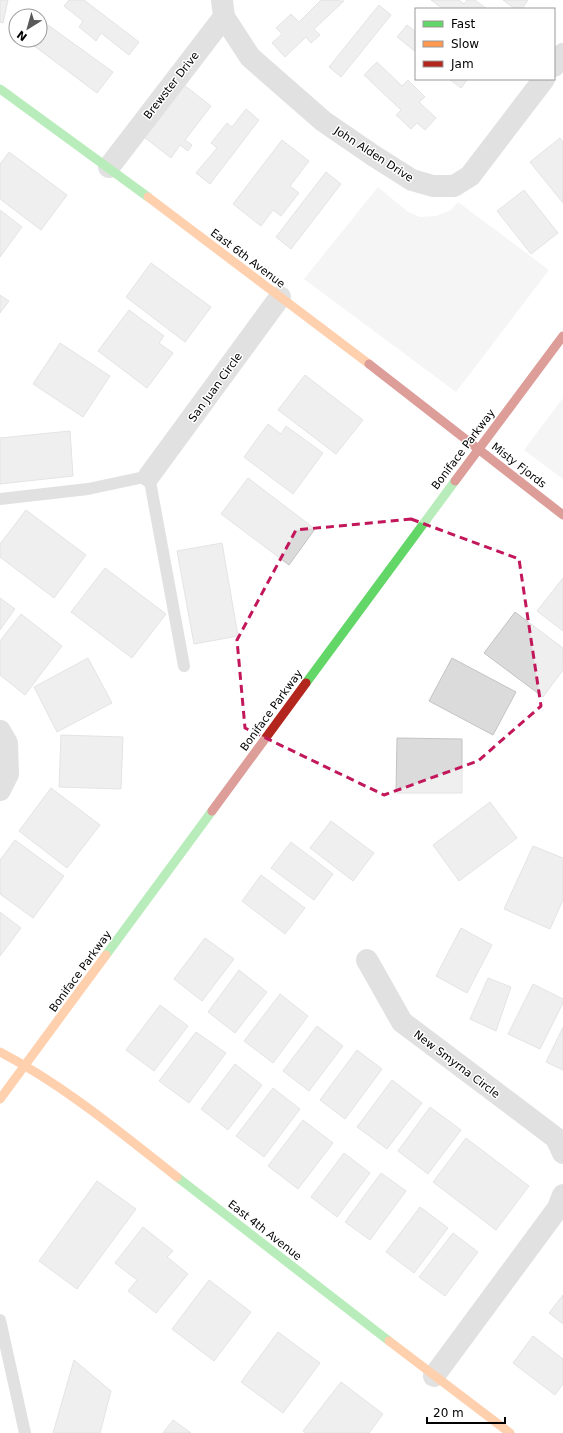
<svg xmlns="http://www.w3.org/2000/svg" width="563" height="1433" viewBox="0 0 563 1433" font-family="'DejaVu Sans',sans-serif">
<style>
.green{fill:#e8e8e8}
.building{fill:#dbdbdb;stroke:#c3c3c3}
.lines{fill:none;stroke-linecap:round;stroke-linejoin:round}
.lane{stroke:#bdbdbd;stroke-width:12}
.street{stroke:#bdbdbd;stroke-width:22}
.fast{stroke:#63d668;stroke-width:9}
.slow{stroke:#ff974d;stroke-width:9}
.jam{stroke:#b3261e;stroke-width:9}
.marked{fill:none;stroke:#c2185b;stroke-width:3;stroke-dasharray:8 5;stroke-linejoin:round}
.labels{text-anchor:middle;stroke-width:3;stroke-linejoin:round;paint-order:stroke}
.street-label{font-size:11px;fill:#000;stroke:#fff}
</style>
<rect width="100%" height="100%" fill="#fff"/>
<g class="green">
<polygon points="378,187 408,212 420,217 436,216 451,210 458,202 549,270 456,392 304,279"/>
<polygon points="563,398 563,479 524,450"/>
</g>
<g class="building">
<polygon points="0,0 8,0 3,23 0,22"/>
<polygon points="69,0 84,0 139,42 129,55 101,33 96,41 79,27 83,21 64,6"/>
<polygon points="321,0 344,1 314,29 320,35 311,43 306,37 285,57 272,43 282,34 276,28 291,14 299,22"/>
<polygon points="431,0 459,0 464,4 467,0 475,0 487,9 443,9"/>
<polygon points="503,0 528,0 522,9 515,9"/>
<polygon points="379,5 391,15 341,77 329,67"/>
<polygon points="48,25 113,72 97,93 33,45 37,40 40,40 40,36"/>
<polygon points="407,25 416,32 416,52 397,37"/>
<polygon points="377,62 402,86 408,80 425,97 419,102 436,118 425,130 417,123 411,129 396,115 401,110 364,75"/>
<polygon points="449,79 468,79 461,88"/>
<polygon points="184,85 211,106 185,140 192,145 188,151 180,145 171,158 144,137"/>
<polygon points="246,109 259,120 210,184 196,173 217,148 211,143 227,123 232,127"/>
<polygon points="560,138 563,142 563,203 530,162"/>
<polygon points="282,140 309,161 290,186 299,193 281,216 273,210 261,226 233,204"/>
<polygon points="9,152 67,195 41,230 0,199 0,164"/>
<polygon points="326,172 341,184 291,249 276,237"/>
<polygon points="524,190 558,233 531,254 497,211"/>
<polygon points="0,210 22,227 0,257"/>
<polygon points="151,263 211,307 185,342 126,297"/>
<polygon points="0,295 9,301 0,313"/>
<polygon points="129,310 164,336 159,343 173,353 147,388 98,351"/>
<polygon points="60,343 110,376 83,417 33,384"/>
<polygon points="305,375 363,420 336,454 278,410"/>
<polygon points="268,424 281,434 286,426 323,453 293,494 244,457"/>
<polygon points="70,431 73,476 0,484 0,438"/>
<polygon points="248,478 315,529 289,565 221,514"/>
<polygon points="26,510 86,555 54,598 0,557 0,544"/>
<polygon points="222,543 238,636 194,644 177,551"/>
<polygon points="105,568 166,614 132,658 71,612"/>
<polygon points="563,578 563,631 537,611"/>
<polygon points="0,598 15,609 0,630"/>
<polygon points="515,612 563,648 563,670 543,697 484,653"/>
<polygon points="21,614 62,646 25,695 0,675 0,641"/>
<polygon points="88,658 112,703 57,732 34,687"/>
<polygon points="452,658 516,692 493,735 429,701"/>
<polygon points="61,735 123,737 121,789 59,787"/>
<polygon points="397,738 462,739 462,793 396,793"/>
<polygon points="51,788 100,825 67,868 19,831"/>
<polygon points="490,802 517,838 459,881 433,845"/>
<polygon points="331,821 374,853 353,881 310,848"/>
<polygon points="15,840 64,876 33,918 0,894 0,860"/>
<polygon points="291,842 333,874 314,900 271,868"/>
<polygon points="533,846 563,858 563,900 550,929 504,909"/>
<polygon points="261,875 305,908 285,934 242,901"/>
<polygon points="0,912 21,928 0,956"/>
<polygon points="461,928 492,945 467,993 436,976"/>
<polygon points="205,938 234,959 202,1001 174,979"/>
<polygon points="239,970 267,992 235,1033 208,1012"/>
<polygon points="488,978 511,987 496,1031 470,1019"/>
<polygon points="533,984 563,999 563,1003 540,1049 508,1034"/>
<polygon points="280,994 308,1016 273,1063 244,1041"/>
<polygon points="160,1005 188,1026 154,1071 126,1050"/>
<polygon points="317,1026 343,1046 309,1091 283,1071"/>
<polygon points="563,1027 563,1070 546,1062"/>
<polygon points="196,1032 226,1053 189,1103 159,1081"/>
<polygon points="357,1050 382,1069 345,1119 320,1100"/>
<polygon points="235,1064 262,1085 228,1130 201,1109"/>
<polygon points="392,1080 422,1103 387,1149 357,1127"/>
<polygon points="273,1088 300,1109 264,1157 236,1136"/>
<polygon points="430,1107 461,1130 428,1174 398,1151"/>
<polygon points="303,1120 333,1143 298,1189 268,1166"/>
<polygon points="466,1138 529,1186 496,1230 433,1182"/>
<polygon points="344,1153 370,1173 337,1217 311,1197"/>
<polygon points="381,1173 406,1191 370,1240 345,1222"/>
<polygon points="97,1181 136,1209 77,1289 39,1261"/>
<polygon points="420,1207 448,1228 414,1273 386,1252"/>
<polygon points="143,1227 173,1251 167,1257 188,1274 156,1313 128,1291 137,1280 115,1263"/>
<polygon points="453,1233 478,1252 445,1296 419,1277"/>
<polygon points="209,1280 251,1312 214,1361 172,1329"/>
<polygon points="563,1295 563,1324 549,1313"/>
<polygon points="278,1332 320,1363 283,1413 241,1382"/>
<polygon points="533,1336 563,1359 563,1384 555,1395 513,1363"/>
<polygon points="74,1360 111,1391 100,1433 53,1433"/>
<polygon points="341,1382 383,1414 369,1433 306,1433 303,1431"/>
<polygon points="173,1420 191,1433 163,1433"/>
</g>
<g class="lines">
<g class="lane">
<polyline points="0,499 88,489 149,476 184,666"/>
<polyline points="0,1320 25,1433"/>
</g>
<g class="street">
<polyline points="224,17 250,57 323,121 374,156 412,180 433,186 454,186 470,176 544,79"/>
<polyline points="554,66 563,54"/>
<polyline points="109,167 224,17 222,0"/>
<polyline points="149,476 280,297"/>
<polyline points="0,731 7,743 8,774 0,790"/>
<polyline points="367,960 402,1022 556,1138 563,1153"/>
<polyline points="434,1376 558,1208 563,1195"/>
</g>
<g class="fast">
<polyline points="0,89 148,197"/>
<polyline points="306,683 455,481"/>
<polyline points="106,955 212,811"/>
<polyline points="177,1177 389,1341"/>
</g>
<g class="slow">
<polyline points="148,197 369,364"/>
<path d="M0,1052C65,1086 120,1132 177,1177"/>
<polyline points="0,1099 106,955"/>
<polyline points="389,1341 510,1433"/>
</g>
<g class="jam">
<polyline points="369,364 563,515"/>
<polyline points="455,481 563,336"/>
<polyline points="212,811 306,683"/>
</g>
</g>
<path d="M0 0H563V1433H0ZM411,519L519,559L541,706L478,761L384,795L245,728L237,640L296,530Z" fill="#fff" fill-opacity=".55" fill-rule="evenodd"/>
<path class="marked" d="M411,519L519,559L541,706L478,761L384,795L245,728L237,640L296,530Z"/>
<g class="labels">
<g class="street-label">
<text transform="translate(171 85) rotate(-52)" y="4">Brewster Drive</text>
<text transform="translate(374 154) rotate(33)" y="4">John Alden Drive</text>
<text transform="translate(248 258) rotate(37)" y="4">East 6th Avenue</text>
<text transform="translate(215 387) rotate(-54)" y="4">San Juan Circle</text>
<text transform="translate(463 449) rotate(-53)" y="4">Boniface Parkway</text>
<text transform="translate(519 465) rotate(38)" y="4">Misty Fjords</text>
<text transform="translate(271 710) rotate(-54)" y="4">Boniface Parkway</text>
<text transform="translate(80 971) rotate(-54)" y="4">Boniface Parkway</text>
<text transform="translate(457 1064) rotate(37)" y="4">New Smyrna Circle</text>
<text transform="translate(265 1230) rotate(38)" y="4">East 4th Avenue</text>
</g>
</g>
<rect x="415" y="8" width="140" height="72" fill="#ffffff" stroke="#999999"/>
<rect x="423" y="21" width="20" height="6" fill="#63d668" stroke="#999999"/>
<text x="451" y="28" font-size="12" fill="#000000">Fast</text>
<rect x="423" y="41" width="20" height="6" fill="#ff974d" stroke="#999999"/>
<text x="451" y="48" font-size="12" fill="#000000">Slow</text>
<rect x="423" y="61" width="20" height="6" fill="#b3261e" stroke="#999999"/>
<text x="451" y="68" font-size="12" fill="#000000">Jam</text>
<g transform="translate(28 28) rotate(217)"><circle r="19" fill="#ffffff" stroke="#999999"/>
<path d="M0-3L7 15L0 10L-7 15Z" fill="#595959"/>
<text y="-6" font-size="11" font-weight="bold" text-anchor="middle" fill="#000000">N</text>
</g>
<path d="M427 1417v6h78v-6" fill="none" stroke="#000000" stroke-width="2"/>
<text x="433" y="1417" font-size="12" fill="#000000" stroke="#ffffff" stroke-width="3" paint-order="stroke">20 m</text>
</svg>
